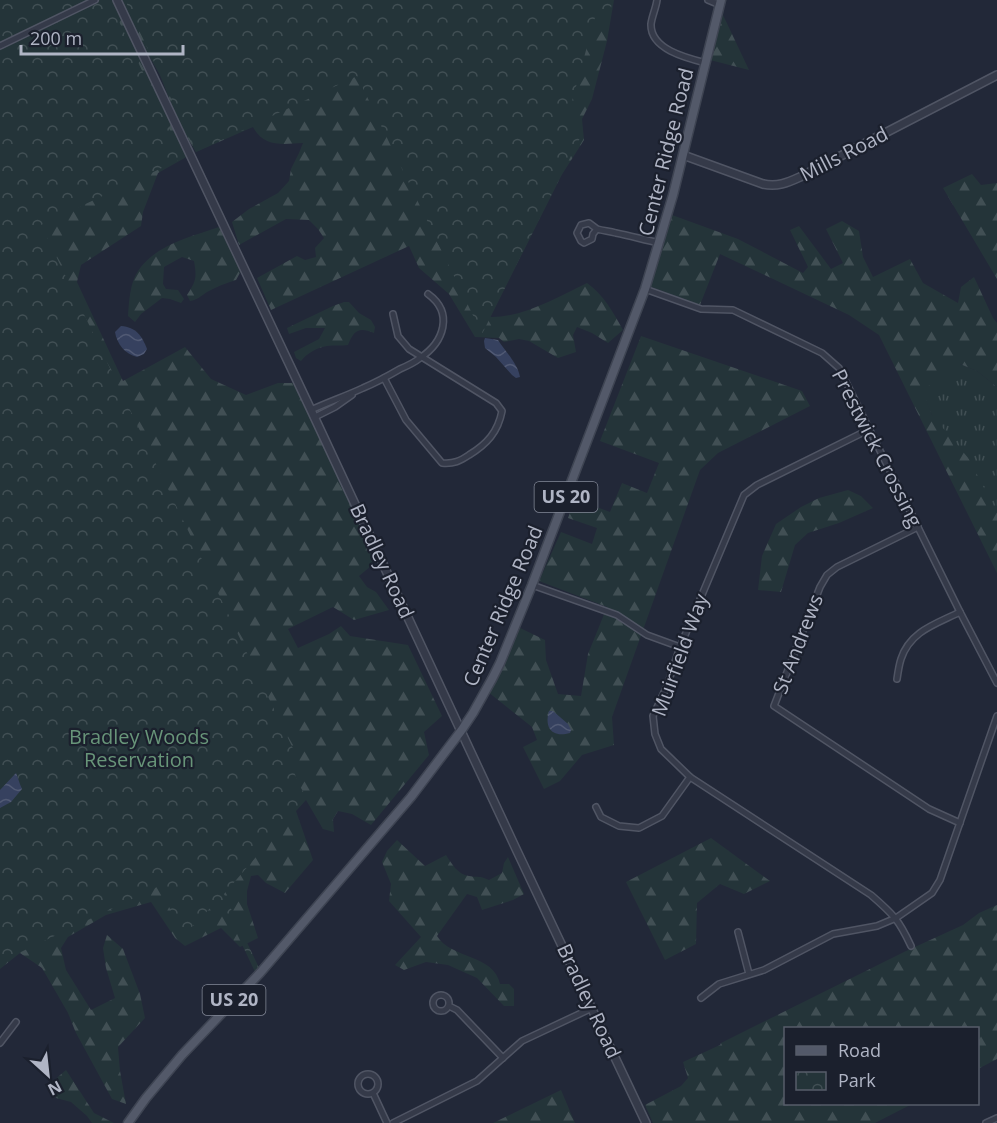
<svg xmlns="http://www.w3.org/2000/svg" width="997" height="1123" viewBox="0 0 997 1123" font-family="'Open Sans',sans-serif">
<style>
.grass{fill:url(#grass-tufts)}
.forest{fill:url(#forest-firs)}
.park{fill:url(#park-crowns)}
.water{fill:url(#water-waves)}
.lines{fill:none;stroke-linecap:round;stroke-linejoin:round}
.minor-casing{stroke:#505564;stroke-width:8}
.tertiary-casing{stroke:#505564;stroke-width:10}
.primary-casing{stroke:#3e4452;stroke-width:11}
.minor{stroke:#353a49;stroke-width:5}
.tertiary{stroke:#353a49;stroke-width:7}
.primary{stroke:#535969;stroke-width:8}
.labels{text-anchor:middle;stroke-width:4.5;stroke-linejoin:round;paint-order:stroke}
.shield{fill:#1b202d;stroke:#838897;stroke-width:1.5}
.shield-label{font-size:18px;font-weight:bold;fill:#b0b5c5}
.street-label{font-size:20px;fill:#b0b5c5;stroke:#1b202d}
.park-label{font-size:20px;fill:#689579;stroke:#1b202d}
</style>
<defs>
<pattern id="grass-tufts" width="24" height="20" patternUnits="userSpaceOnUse" patternTransform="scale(1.5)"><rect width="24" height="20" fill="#243439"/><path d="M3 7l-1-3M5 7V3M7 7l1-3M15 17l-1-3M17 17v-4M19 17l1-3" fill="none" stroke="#414f54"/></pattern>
<pattern id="forest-firs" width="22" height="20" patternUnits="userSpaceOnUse" patternTransform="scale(1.5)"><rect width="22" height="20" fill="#243439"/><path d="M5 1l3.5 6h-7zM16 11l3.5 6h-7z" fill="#414f54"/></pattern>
<pattern id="park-crowns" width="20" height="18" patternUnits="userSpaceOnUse" patternTransform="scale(1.5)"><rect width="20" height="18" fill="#243439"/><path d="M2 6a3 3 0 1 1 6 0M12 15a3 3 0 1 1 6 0" fill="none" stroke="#414f54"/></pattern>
<pattern id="water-waves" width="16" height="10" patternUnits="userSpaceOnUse" patternTransform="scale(1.5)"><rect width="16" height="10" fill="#36415f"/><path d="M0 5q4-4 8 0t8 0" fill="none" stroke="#515a74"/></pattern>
</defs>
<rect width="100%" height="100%" fill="#222838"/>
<polygon class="grass" points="953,361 977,371 997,387 997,549 939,432 918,382"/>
<g class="forest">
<polygon points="0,0 116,0 190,155 158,173 143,212 141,226 81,265 77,282 123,381 185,347 211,379 246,395 278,383 294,383 377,561 359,576 367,587 376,592 389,610 354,620 333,607 288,629 298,648 329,634 341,626 350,636 408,645 442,716 424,732 429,755 371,825 352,814 338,811 333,819 334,832 323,829 306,800 296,811 313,860 285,893 266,883 258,875 251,876 247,891 247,904 258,938 240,947 221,928 185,946 175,938 151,902 106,915 68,937 61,948 66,970 91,1010 115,998 106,968 103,948 107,935 123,949 140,994 145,1018 118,1047 120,1071 126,1104 112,1099 76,1033 68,1013 42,968 20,953 0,969"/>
<path d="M122,0H614L607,41L592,99L582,119L584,140L561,176L490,317C522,318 558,297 587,283C604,295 613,312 623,330L608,343L592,333L577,327L573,335L576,352L558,358L529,341L519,339L504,342L499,338L475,337L449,294L419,268L409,246L271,310L257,278L297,256L305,260L316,257L315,248L324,238L318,229L309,220L286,219L239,245L232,222L249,209L278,193L289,181L291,169L299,153L303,143C283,144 264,148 253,127L196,152L178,122L160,75L142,44Z"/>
<polygon points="723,15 749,70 710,60"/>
<polygon points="972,174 981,185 997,183 997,279 943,188"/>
<polygon points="672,215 738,239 803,273 808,267 790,230 799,226 831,269 843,263 826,229 842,221 859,231 863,257 873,277 910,259 923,283 958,303 961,287 974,277 993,318 997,323 997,387 977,371 960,364 927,387 926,400 932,415 969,459 997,513 997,573 879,335 849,315 720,254 700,305 649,286"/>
<path d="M219,227L241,271L236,280C226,283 216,287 207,292C201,296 197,300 190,301L187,295C196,281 197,278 194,261L182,257L164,267L163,284L166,289L178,290L184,299L181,303L170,299L162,298L141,314L135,322L128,316C129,301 130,283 138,271C156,244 191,237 219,227Z"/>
<path d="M344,302H349L359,313L371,320L375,327L374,333C359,327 354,330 348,345C340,346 334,345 327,346C318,347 306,354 301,361L296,358L294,352L319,339L325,328H306L289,334L287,328L333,306Z"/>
<polygon points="641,336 802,391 810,406 718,453 700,470 612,717 614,745 582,755 560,781 544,789 523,747 537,740 532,727 488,692 518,627 545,640 546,660 558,694 581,696 588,654 607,607 539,581 561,532 592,544 597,528 568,518 575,499 610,512 622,483 647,493 659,463 600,441"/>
<polygon points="848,490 861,496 873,508 839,523 808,533 795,545 781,592 758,590 762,556 776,524 801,507 819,498"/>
<polygon points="711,838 770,881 744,894 720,884 697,903 696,944 665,960 626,882"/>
<path d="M397,840L425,866L446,855C452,864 457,874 469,876C479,878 478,875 489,880L502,873L504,863L508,857L524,894L513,900L482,910L477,897L467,894L437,936C451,959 494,954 500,984H509L514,989V1006H504L477,978L448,965L426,962L404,970L395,965L421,937L389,901L391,884L382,862L387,851Z"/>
<polygon points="997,905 997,1059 978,1069 978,1028 786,1028 786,1104 912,1104 875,1123 653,1123 645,1105 681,1086 688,1078 683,1062 720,1045 721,1043 906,951 963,925 979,913"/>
<polygon points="66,1070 94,1113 114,1123 92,1123 87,1116 71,1102 56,1098 46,1087"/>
<polygon points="561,1090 575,1123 493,1123"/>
</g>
<g class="park">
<path d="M0,0H109L183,158L41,225L299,761C288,772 301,787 307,798L224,894L260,970L256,974L220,898L183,936L159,886L0,962Z"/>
<polygon points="125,0 613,0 609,16 596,14 569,112 582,134 482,334 357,76 196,152"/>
</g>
<g class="water">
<path d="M121,326C136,327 142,336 147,349L144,354L137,357C125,354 117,344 115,332Z"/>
<path d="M485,338L498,340C505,351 518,364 520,377L516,378L512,375L496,357L485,348L484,341Z"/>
<path d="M549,711H553L568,724L571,730L570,733C552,738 544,728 549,711Z"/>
<path d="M16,773C18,777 19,783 22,789L11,802L0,808V790Z"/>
</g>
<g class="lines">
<defs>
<g id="minor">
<path d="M657,0C656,8 652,16 651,24C650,49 686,58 706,63"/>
<polyline points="708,0 720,5"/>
<polyline points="0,46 95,0"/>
<path d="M597,229L593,234L592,239L584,243L581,241L577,233L581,225L589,223L597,229C604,231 609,231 616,233C631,236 645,240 660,243"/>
<polyline points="645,289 701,309 733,310 822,353 839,368 960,612 997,683"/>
<path d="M384,378L406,420L442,463C454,464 460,461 469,455C487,444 498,432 502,411L496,403L409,349L398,336L393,314"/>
<path d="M311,410C328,402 346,396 363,388C375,383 388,376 400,369C407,366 414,363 420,358C444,342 454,313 428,294"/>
<polyline points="315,417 335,407 352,395"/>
<path d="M870,429L757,485L744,495L680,647L667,686L653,716L655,734L661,749L690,777L871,895C893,914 899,920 911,946"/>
<polyline points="918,527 837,567 827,575 820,587 774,706 929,809 960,823"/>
<polyline points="532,585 617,615 647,635 680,647"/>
<path d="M897,679C898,672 899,665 901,659C910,631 936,624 960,612"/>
<polyline points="596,807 601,817 619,826 639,828 662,816 690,777"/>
<polyline points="738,932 749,974"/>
<circle cx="441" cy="1003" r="8"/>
<polyline points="701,998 719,984 764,970 833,934 877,926 896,918 932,893 940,880 997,716"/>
<polyline points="449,1006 457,1010 503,1058"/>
<polyline points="0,1043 16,1022"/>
<circle cx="368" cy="1084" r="10"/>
<polyline points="373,1093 387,1123"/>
<polyline points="393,1123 477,1081 522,1041 592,1008"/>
<polyline points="986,1123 997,1118"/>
</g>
<g id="tertiary">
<polyline points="117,0 311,410 517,851 646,1123"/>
<path d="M683,155L763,184C777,187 787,183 800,177L997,75"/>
</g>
<polyline id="primary" points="128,1123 146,1098 182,1055 260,973 411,797 461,731 473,713 492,679 500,663 532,585 645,289 673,195 721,0"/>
</defs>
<use href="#minor" class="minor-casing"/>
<use href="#tertiary" class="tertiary-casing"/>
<use href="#primary" class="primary-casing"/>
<use href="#minor" class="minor"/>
<use href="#tertiary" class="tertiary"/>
<use href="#primary" class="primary"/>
</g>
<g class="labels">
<g class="shield">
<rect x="534.5" y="482" width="63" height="30" rx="4.5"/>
<rect x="202.5" y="985" width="63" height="30" rx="4.5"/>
</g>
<g class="shield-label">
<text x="566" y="503">US 20</text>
<text x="234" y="1006">US 20</text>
</g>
<g class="street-label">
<text transform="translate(666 152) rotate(-76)" y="7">Center Ridge Road</text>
<text transform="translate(844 154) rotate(-27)" y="7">Mills Road</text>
<text transform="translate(877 448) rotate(63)" y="7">Prestwick Crossing</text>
<text transform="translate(382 561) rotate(65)" y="7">Bradley Road</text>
<text transform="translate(503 606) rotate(-67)" y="7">Center Ridge Road</text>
<text transform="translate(798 644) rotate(-69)" y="7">St Andrews</text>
<text transform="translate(680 655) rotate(-70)" y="7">Muirfield Way</text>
<text transform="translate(589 1001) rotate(65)" y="7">Bradley Road</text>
</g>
<g class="park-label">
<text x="139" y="744">Bradley Woods<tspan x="139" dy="23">Reservation</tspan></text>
</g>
</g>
<rect x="784" y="1027" width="195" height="78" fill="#1b202d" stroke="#575c6a" stroke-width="1.5"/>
<rect x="796" y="1046" width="30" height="9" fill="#535969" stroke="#575c6a" stroke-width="1.5"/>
<text x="838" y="1057" font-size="18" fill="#b0b5c5">Road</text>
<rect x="796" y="1072" width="30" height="18" fill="url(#park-crowns)" stroke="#575c6a" stroke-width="1.5"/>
<text x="838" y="1087" font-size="18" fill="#b0b5c5">Park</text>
<g transform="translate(48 1075) rotate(153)" stroke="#1b202d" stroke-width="4.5" paint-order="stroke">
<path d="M0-4.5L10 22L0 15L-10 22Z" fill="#b0b5c5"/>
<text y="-9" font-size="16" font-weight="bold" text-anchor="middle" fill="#b0b5c5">N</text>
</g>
<path d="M21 45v9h162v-9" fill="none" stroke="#b0b5c5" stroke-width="3"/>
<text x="30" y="45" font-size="18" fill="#b0b5c5" stroke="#1b202d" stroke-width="4.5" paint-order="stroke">200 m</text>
</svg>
